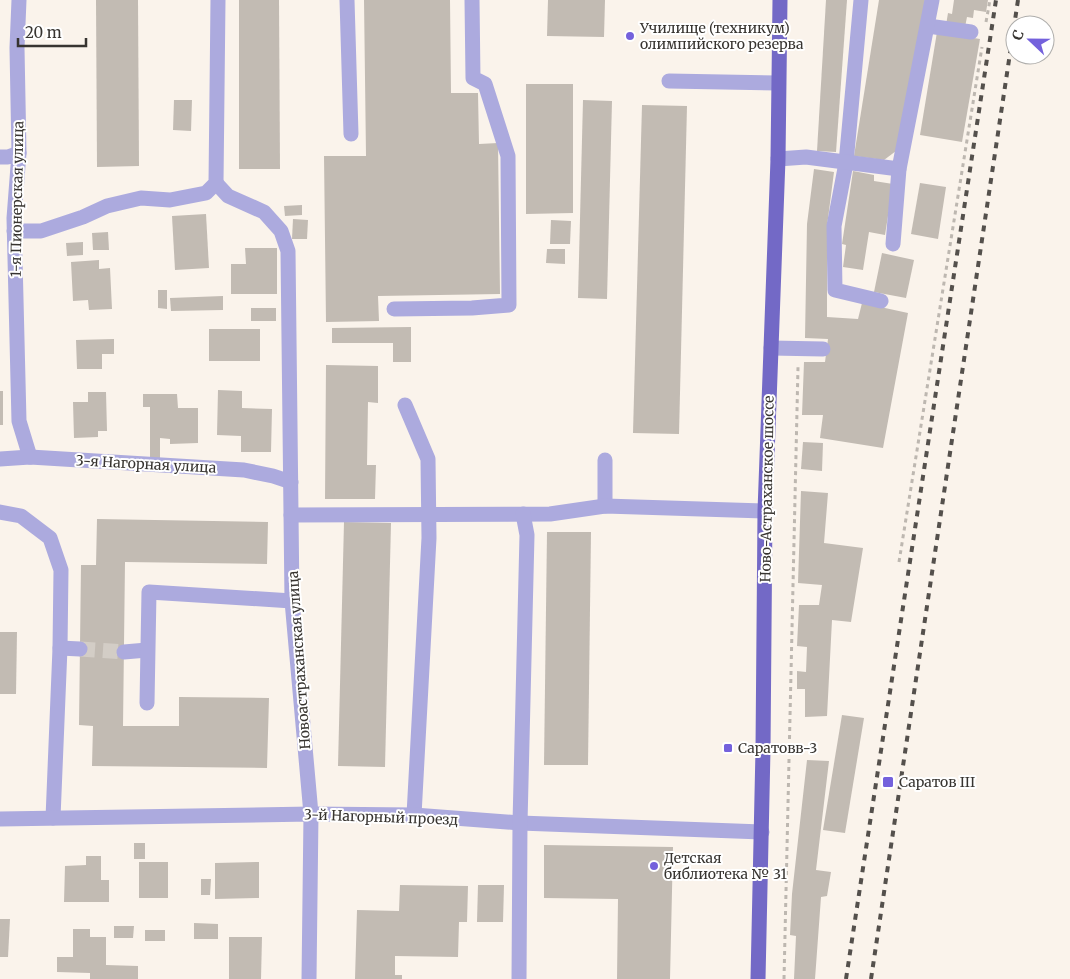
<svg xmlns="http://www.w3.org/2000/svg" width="1070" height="979" viewBox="0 0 1070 979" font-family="Merriweather,serif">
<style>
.building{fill:#c2bbb3}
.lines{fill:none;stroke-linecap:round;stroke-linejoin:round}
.minor-tunnel{stroke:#d3cdc6;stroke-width:15;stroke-dasharray:15 8;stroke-linecap:butt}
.path{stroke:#bdb7b0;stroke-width:3;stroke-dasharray:4 4;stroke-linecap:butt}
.minor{stroke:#acaade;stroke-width:15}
.major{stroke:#7369c6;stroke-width:15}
.rail{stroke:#54504c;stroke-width:4;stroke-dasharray:6 6;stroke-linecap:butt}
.poi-dot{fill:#7461dc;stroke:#fff;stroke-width:2}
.labels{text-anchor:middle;stroke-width:4;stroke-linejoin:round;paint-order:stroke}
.poi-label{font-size:14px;fill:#373430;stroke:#fff;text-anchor:start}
.street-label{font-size:14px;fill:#373430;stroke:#fff}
</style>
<rect width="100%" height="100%" fill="#faf3eb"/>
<g class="building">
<polygon points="96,0 138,0 139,166 97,167"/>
<polygon points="239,0 279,0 280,169 239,169"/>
<polygon points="364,0 450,0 451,93 478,93 479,144 498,143 500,294 378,296 379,321 326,322 324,156 366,156"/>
<polygon points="548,0 605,0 604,37 547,36"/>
<polygon points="826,0 847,0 836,152 817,151"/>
<polygon points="879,0 925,0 900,148 884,160 854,156"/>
<polygon points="954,0 988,0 986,12 974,10 973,18 967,17 965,27 946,25 948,13 952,14"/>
<polygon points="937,32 980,39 962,142 920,135"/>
<polygon points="526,84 573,84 573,213 526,214"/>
<polygon points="174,100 192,100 191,131 173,130"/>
<polygon points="583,100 612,101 607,299 578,298"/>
<polygon points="642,105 687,106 679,434 633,433"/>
<polygon points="814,169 834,172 827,226 827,317 858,319 862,303 908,313 883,448 820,438 823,415 802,415 804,362 825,362 828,339 805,338 807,224"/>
<polygon points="853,171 874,175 874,181 893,184 885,235 869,232 863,270 843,267 846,245 842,244"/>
<polygon points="920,183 946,187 938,239 911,234"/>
<polygon points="302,205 302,215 285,216 284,206"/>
<polygon points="206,214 209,268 175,270 172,216"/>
<polygon points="293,219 308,220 307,239 292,239"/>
<polygon points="551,220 571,221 570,244 550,244"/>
<polygon points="108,232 109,250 93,250 92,233"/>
<polygon points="83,242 83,255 67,256 66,243"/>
<polygon points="245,248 277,248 277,294 231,294 231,264 246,264"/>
<polygon points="547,249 565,249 565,264 546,263"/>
<polygon points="882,253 914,260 906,298 874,292"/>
<polygon points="99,260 99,269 110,268 112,309 89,310 88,300 73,301 71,262"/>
<polygon points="158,290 167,290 167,309 158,308"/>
<polygon points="223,296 223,310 171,311 170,298"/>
<rect x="251" y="308" width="25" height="13"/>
<polygon points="411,327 411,362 393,362 393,343 332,343 332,328"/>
<rect x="209" y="329" width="51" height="32"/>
<polygon points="114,339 114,354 102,354 102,369 77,369 76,340"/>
<polygon points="326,365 378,366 378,403 368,402 367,465 376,465 375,499 325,499"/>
<polygon points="218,390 242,391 242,408 272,409 271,452 241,452 241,436 217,435"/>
<rect x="0" y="391" width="3" height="34"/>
<polygon points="88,392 106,392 107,431 98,431 98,437 74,438 73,402 88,402"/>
<polygon points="143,394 177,394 178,408 198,408 198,443 170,444 170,439 160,438 160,458 150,458 150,407 143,407"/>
<polygon points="803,442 823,443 822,471 801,469"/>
<polygon points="801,491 828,493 824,543 863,548 851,622 832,620 827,716 805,717 805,689 797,689 797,671 806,672 807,647 797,646 799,605 819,605 822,585 798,583"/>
<polygon points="97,519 268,522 267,564 125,562 123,726 179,726 179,697 269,698 267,768 92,766 93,726 79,725 81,565 96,565"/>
<polygon points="344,522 391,523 385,767 338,766"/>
<polygon points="547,532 591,532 588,765 544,765"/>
<polygon points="0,632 17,632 16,694 0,694"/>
<polygon points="842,715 864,718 845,833 823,830"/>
<polygon points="807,760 829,761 816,870 831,872 827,896 821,897 815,979 794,979 796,936 790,935 792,894"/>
<rect x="134" y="843" width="11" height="16"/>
<polygon points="544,845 673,847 670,979 617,979 618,899 544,898"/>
<polygon points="86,856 101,856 101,880 109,880 109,902 64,902 65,866 86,865"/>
<rect x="139" y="862" width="29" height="36"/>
<polygon points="259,862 259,898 215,899 215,863"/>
<polygon points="201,879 211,879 210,895 201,895"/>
<polygon points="400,885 468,886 467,922 459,922 458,957 395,956 395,975 402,975 402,979 355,979 357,910 399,911"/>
<polygon points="478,885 504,885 503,922 477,922"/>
<polygon points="0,919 10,919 8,957 0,957"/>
<polygon points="194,923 218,924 218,939 194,939"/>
<polygon points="114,926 134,926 133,938 114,938"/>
<polygon points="73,929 90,929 90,937 106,937 106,965 138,966 138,979 90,979 90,973 57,972 57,957 73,957"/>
<rect x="145" y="930" width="20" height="11"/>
<polygon points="229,937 262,937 261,979 229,979"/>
</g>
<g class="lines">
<polyline class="minor-tunnel" points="80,649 124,652"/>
<g class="path">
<polyline points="986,22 990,0"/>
<polyline points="899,562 982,47"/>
<polyline points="784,979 798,367"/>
</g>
<g class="minor">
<polyline points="19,0 17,48 19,153 14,218 19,421 30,457"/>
<polyline points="347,0 351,134"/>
<polyline points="861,0 846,163 834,226 835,290 881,301"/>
<polyline points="928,26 971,32"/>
<polyline points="669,81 778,83"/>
<polyline points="0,157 8,157 19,153"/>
<polyline points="778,159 806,157 899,169"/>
<polyline points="216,183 228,196 264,212 281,231 288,251 292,601 311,814 309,979"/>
<polyline points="14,231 41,231 83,217 107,206 141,198 170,200 206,193 216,183 218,0"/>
<polyline points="893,244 899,169 932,0"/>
<polyline points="394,309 472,308 509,305 508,156 485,84 473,78 472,0"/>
<polyline points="771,348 823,349"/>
<polyline points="405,405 428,459 429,538 414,815"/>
<polyline points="0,459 30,457 244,470 273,476 291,482"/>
<polyline points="605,506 605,460"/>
<polyline points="0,512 21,516 50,538 61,570 60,648 53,818"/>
<polyline points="291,515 550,514 605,506 765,511"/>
<polyline points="60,648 80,649"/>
<polyline points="124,652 147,650"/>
<polyline points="147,703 149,592 292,601"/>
<polyline points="0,819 311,814 414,815 520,823 762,832"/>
<polyline points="519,979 520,823 527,535 523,514"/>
</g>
<polyline class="major" points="758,979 763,749 765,511 778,159 780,0"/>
<g class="rail">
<polyline points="846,979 996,0"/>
<polyline points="871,979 1018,0"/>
</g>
</g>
<g class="poi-dot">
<circle cx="630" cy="36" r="5"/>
<rect x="723" y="743" width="10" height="10" rx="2.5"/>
<rect x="882" y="776" width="12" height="12" rx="2.5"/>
<circle cx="654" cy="866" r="5"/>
</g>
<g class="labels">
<g class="poi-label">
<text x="640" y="33">Училище (техникум)<tspan x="640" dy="16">олимпийского резерва</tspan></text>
<text x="738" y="753">Саратовв-3</text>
<text x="899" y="787">Саратов III</text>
<text x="664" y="863">Детская<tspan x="664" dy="16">библиотека № 31</tspan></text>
</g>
<g class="street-label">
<text transform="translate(17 199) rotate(-89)" y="5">1-я Пионерская улица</text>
<text transform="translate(146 464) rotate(3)" y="5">3-я Нагорная улица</text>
<text transform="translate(767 489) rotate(-89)" y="5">Ново-Астраханское шоссе</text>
<text transform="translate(299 660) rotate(-94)" y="5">Новоастраханская улица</text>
<text transform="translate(381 817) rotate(2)" y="5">3-й Нагорный проезд</text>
</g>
</g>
<g transform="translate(1030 40) rotate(292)"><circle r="24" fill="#ffffff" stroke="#afaeac"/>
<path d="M0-4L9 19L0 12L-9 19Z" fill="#7461dc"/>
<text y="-8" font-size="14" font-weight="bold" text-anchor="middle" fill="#373430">С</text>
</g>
<path d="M18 38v8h68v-8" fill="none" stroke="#373430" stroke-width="2.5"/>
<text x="25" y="38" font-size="15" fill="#373430" stroke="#ffffff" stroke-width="4" paint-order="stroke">20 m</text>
</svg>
